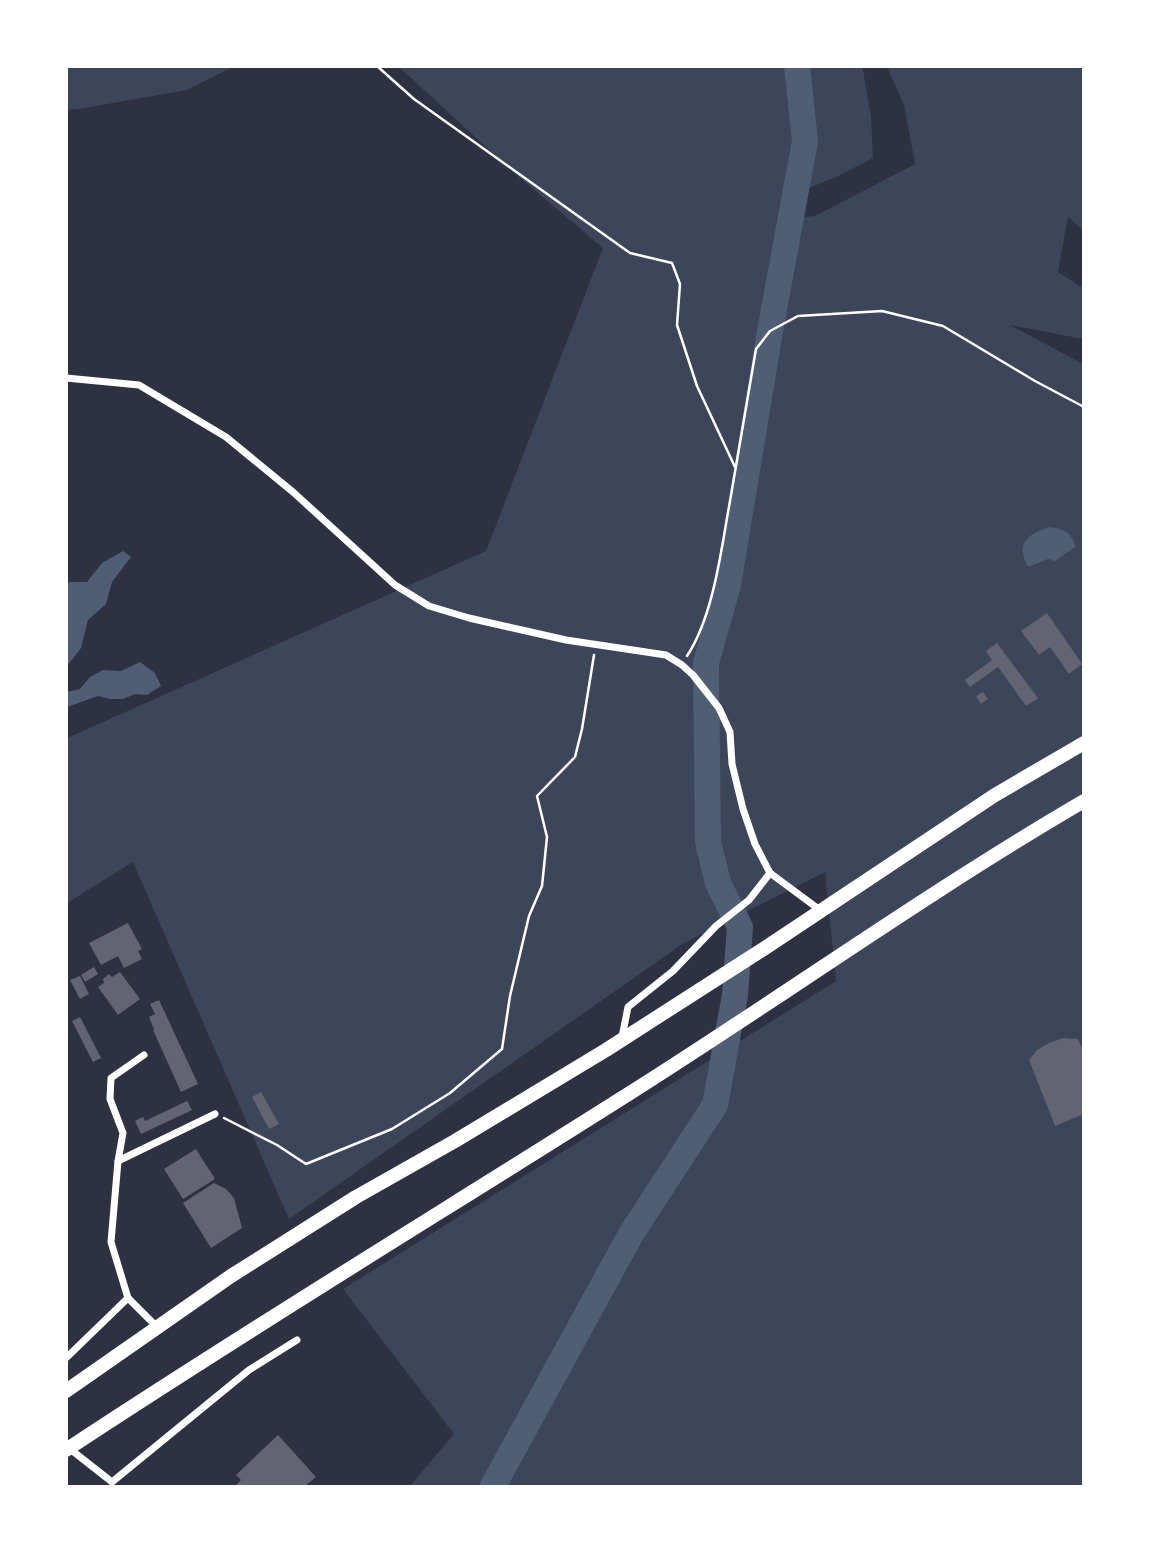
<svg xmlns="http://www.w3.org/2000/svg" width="1150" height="1553" viewBox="0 0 1150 1553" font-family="'Fira Sans Condensed',sans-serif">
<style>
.green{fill:#3c4559}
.water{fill:#4f5d75}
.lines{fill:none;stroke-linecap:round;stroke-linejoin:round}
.river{stroke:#4f5d75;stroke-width:26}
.building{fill:#626471}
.path{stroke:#fff;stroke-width:2.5}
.minor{stroke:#fff;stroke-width:7}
.trunk{stroke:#fff;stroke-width:14}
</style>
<rect width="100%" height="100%" fill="#2d3142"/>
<g class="green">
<polygon points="66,67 67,66 233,67 187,90 79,109 67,110"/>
<polygon points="399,67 861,67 863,70 871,116 873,158 836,177 782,199 780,210 797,218 815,216 915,164 904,105 887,67 1083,67 1083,230 1068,217 1058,272 1083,288 1083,339 1010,325 1083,364 1083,1486 410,1486 454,1434 343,1289 836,981 825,872 684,943 289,1219 133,862 67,903 67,738 486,551 603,248 512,171"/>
</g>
<g class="water">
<path d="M1050,527C1064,529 1070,532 1076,546L1055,561L1048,559L1028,567C1015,544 1028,533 1050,527Z"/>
<polygon points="123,551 131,557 112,582 106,604 88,620 81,648 67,666 67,584 70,582 87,582 102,563"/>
<polygon points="140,662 155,673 161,686 147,695 135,694 123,699 110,699 98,696 67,707 67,692 80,689 90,677 103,670 121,671"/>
</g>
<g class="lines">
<polyline class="river" points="493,1486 631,1234 715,1105 735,995 740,927 718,883 708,842 706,663 728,585 770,331 805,141 797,66"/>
</g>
<g class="building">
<polygon points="1047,613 1082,664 1069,674 1050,647 1039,655 1021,631"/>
<polygon points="997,643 1038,698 1026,706 998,667 970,687 965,680 992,660 986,651"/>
<polygon points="983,692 988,699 981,704 976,696"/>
<polygon points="128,923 142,949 138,951 142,959 124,968 118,956 101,965 89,943"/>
<polygon points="94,967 98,974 85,982 81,975"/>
<polygon points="120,972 140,999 118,1015 98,987 104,983 103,979 109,974 112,977"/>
<polygon points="80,976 89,994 80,999 70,980"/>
<polygon points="159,1000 198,1084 181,1092 153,1030 154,1029 149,1017 155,1014 150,1004"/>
<polygon points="80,1017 101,1058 93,1062 72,1021"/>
<polygon points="1063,1038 1078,1039 1084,1053 1084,1114 1055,1126 1029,1060 1037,1050 1049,1043"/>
<polygon points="261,1092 279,1124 269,1129 252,1097"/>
<polygon points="187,1101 192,1110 141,1134 135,1121 143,1117 145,1121"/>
<polygon points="196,1149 215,1179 183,1199 164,1169"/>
<polygon points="214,1183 226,1189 234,1198 242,1228 211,1248 183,1203"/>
<polygon points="278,1435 316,1477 305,1486 235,1486 241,1480 236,1475"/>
</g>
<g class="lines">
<g class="path">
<polyline points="377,66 414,99 630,253 672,263 680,284 677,325 697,386 735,467"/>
<path d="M687,656C711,620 720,560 727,518C737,462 746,406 756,349L770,331L798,316L882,311L943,326L1035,381L1084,407"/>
<polyline points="224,1118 277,1145 306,1164 392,1129 450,1093 502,1049 510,996 529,916 542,886 547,837 537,796 575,757 582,729 594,655"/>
</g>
<g class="minor">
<polyline points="66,378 139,385 226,437 293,492 395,585 429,606 469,618 566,640 666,655 682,665 693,675 719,708 730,732 732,764 743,809 755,844 770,873 820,910"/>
<polyline points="622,1037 628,1007 673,971 716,926 749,900 770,873"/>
<polyline points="118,1161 123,1133 110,1099 111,1078 144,1055"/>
<polyline points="157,1327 128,1298 111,1242 118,1161 215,1114"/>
<polyline points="66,1358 128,1298"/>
<polyline points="70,1449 112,1482 249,1370 297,1340"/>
</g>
<g class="trunk">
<polyline points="66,1391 231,1276 356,1197 455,1141 606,1050 765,948 995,795 1084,743"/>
<path d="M66,1450C252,1327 442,1212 630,1093C782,997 928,892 1084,801"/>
</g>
</g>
<rect width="1150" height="1553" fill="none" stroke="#ffffff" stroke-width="136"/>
</svg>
